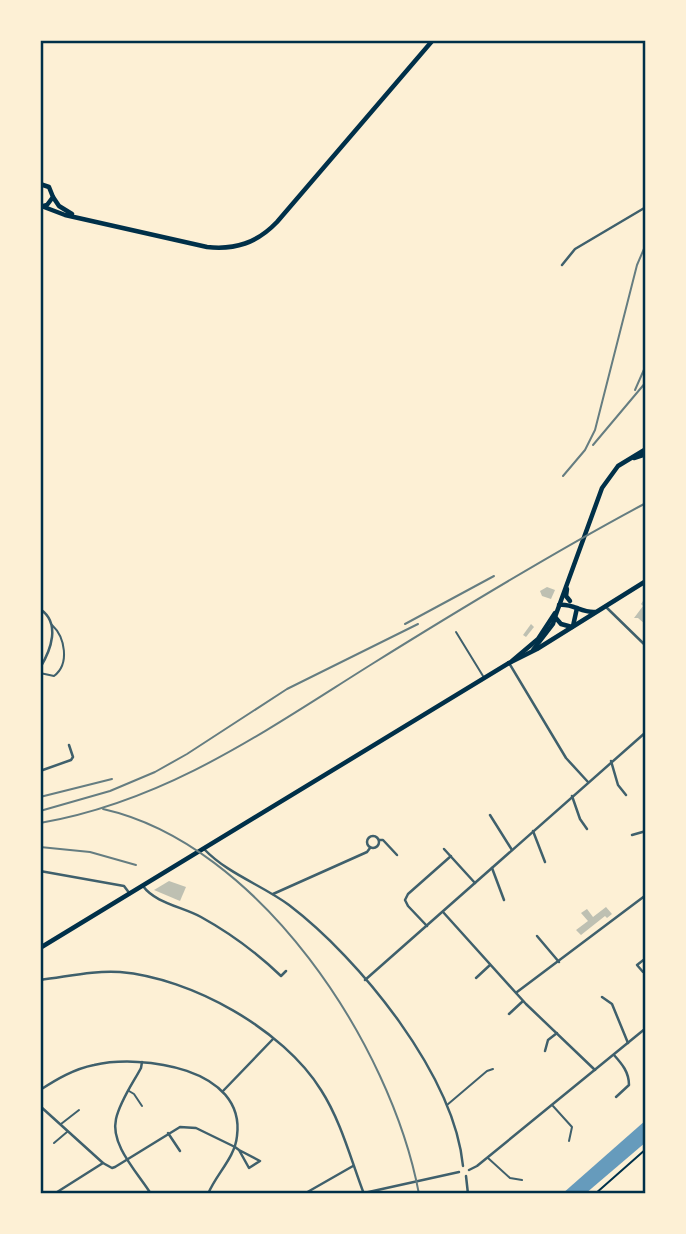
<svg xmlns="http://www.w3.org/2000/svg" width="686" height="1234" viewBox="0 0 686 1234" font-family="Bitter,serif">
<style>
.water{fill:#669bbc}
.building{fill:#bec0b2}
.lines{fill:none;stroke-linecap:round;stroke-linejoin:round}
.path{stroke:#003049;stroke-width:2}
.service{stroke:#3f606c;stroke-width:2}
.minor{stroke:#3f606c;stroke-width:2.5}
.secondary{stroke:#003049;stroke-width:4.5}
.primary{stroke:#003049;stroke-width:4.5}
.rail{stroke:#657d81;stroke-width:2}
.neatline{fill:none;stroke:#003049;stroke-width:2.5}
</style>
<rect width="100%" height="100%" fill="#fdf0d5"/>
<polygon class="water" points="646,1120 646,1142 585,1194 562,1194"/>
<g class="building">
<polygon points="547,587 555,590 551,599 542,596 540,591"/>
<polygon points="643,601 646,603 644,606 646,625 638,618 634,618 643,606 641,604"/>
<polygon points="531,624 534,627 526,637 523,635"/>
<polygon points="169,881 186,887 180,901 154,890"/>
<polygon points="606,907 612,914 607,918 605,916 581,935 576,930 588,921 581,913 587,909 593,917"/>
</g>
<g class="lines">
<polyline class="path" points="595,1194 646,1149"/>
<g class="service">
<polyline points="456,632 483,676"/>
<path d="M40,673L54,676C70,664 65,637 52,625"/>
<polyline points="129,1091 134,1094 142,1106"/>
<polyline points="447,1105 487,1071 493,1069"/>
<polyline points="553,1106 572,1127 569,1141"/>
<polyline points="61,1124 79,1110"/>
<polyline points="54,1143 67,1132"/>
<polyline points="488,1158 510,1178 522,1180"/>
</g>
<g class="minor">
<polyline points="562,265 575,249 646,207"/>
<polyline points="605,606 646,646"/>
<path d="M40,609C61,623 51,650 40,668"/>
<polyline points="509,663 566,758 588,782"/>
<polyline points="611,761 618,785 626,795"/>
<polyline points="40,771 71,760 73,757 69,745"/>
<polyline points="572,796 580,819 587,829"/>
<polyline points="490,815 512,850"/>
<polyline points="533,831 545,862"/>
<polyline points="632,835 646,831"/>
<circle cx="373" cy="842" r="6"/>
<polyline points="379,840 383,840 397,855"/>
<path d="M204,849C228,874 262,885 289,905C360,959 454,1075 463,1166"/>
<polyline points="444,849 475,883"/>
<polyline points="492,868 504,900"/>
<polyline points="40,871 124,886 130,894"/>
<path d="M143,886C155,903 183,907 201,917C230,933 257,953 281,976L286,971"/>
<polyline points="273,894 367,852 370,848"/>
<polyline points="443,912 526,1004 595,1070"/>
<polyline points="427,926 408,906 405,900 408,894 451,856"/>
<polyline points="537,936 559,962"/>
<polyline points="646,958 637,965 643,972 646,970"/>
<polyline points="476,978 490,965"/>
<path d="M40,980C66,977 94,970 120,972C191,978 283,1029 321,1090C341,1121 351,1160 364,1194"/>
<polyline points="365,980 646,732"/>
<polyline points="517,992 646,895"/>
<polyline points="602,997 612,1004 628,1043"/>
<polyline points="509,1014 523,1001"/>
<polyline points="545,1051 548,1040 557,1033"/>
<path d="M614,1055C622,1064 629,1072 629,1085L616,1097"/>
<path d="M142,1062L141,1068C133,1083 120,1101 116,1119C110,1145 138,1173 151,1194"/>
<path d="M40,1090C57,1079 74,1069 94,1065C142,1054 246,1068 237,1136C235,1158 216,1174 208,1194"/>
<polyline points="223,1091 273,1039"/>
<polyline points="40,1106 103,1163"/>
<polyline points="168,1133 180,1151"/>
<polyline points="469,1170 477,1166 646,1028"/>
<polyline points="466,1176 468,1194"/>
<polyline points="364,1193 459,1172"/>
<polyline points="54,1194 103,1163 112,1168 115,1167 180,1127 196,1128 235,1147 239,1150 249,1168 260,1161 239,1150"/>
<polyline points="304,1194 353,1166"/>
</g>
<g class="secondary">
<polyline points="40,184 49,187 53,197 47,205 40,207"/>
<polyline points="53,197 59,206 72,214"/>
<path d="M44,207L65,215L207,247C235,250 257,243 277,222L433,40"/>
<path d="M559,605C572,603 582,613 595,612"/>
<polyline points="573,626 577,608"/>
<polyline points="533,650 553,624 555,617 561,624 572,627"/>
<polyline points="512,661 538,639 555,613"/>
<polyline points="509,663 537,649 646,581"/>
</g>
<g class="primary">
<polyline points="634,458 646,454"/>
<polyline points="567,589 566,596 570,601"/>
<polyline points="555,617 602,488 618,466 646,449"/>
<polyline points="40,948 509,663"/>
</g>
<g class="rail">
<polyline points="635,390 646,365"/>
<polyline points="593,445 646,382"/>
<polyline points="563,476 585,450 595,430 637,265 646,244"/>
<polyline points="405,624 494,576"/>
<polyline points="40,797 112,779"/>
<path d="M103,809C259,844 391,1044 419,1194"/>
<polyline points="40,811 110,791 155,772 187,754 287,689 418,624"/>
<path d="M40,823C167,801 265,731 372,664C462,608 552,553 646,503"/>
<polyline points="40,847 90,852 136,865"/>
</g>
</g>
<rect width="686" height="1234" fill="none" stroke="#fdf0d5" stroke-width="84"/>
<rect x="42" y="42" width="602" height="1150" class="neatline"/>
</svg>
